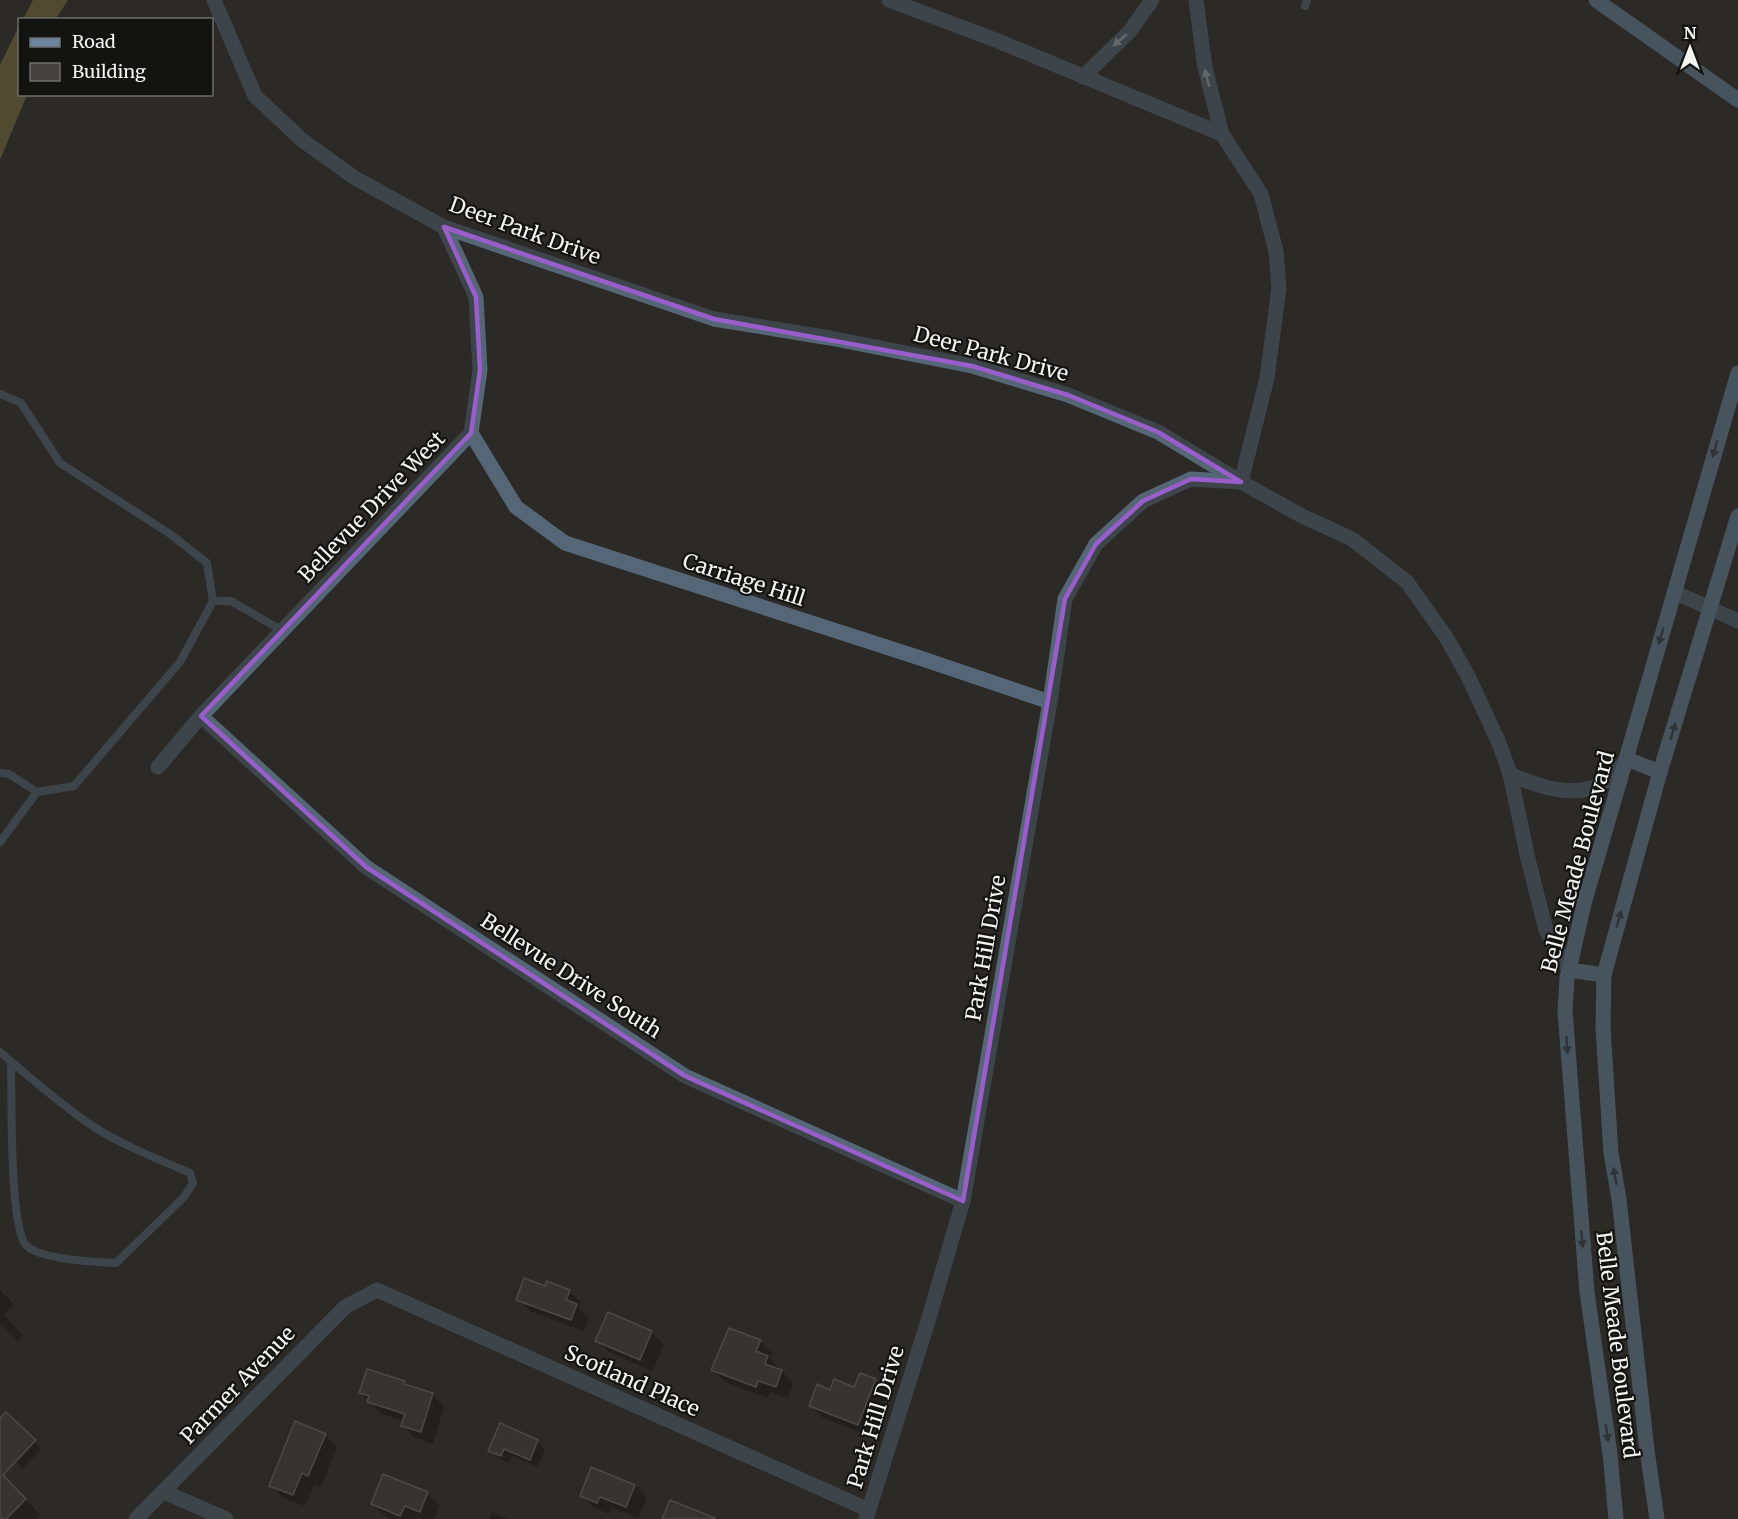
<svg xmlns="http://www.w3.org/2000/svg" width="1738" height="1519" viewBox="0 0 1738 1519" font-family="Merriweather,serif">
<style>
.water{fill:#7d713e}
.shadow{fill:#0007}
.building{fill:#43423f;stroke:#706f6b;stroke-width:1.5}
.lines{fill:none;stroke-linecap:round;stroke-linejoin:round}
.lane{stroke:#556676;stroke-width:8}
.street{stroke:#556676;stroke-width:15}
.secondary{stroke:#6c87a0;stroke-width:15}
.oneway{fill:#acb4ba}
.oneway2{fill:#37414a}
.marked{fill:none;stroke:#995ecc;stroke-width:4.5;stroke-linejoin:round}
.labels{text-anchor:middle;stroke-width:4.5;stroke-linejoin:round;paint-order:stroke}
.street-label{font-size:21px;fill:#f4f4f2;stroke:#131311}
</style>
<rect width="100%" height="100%" fill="#2b2a27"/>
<g class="water">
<polygon points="33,0 68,0 56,19 23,19"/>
<polygon points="19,26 20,94 27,95 0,160 0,65"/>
</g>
<g class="shadow">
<polygon points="546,1288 569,1291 581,1303 579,1308 589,1318 584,1331 530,1311 518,1299"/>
<polygon points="0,1290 14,1304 4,1315 23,1336 17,1341 0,1324"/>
<polygon points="609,1314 652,1333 664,1345 652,1371 609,1352 597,1340"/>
<polygon points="760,1341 772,1353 770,1359 793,1383 788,1398 770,1392 768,1398 725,1382 713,1370"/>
<polygon points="875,1381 887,1393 870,1436 823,1418 811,1405 831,1391 855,1389"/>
<polygon points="404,1382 409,1387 432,1394 444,1407 433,1444 415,1438 402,1425 404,1421 381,1414 361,1393"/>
<polygon points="6,1414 42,1448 23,1469 0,1446 0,1420"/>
<polygon points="325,1435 337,1447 321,1487 314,1485 305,1506 283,1498 271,1485"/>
<polygon points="537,1441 545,1449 538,1467 512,1456 509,1463 498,1458 490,1451"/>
<polygon points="0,1475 41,1515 37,1519 0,1519"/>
<polygon points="384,1476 427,1494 440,1506 434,1519 422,1519 417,1517 416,1519 392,1519 385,1516 372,1504"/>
<polygon points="635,1486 647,1498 638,1518 612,1508 609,1514 593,1507 581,1495"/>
<polygon points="492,1512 507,1519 489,1519"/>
</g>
<g class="building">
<polygon points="524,1278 545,1286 547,1281 570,1290 566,1300 577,1304 571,1320 516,1300"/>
<polygon points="608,1312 652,1331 640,1360 595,1341"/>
<polygon points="729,1328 761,1340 756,1351 768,1356 765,1364 782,1370 776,1387 758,1381 756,1387 711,1370"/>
<polygon points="367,1369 405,1381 404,1384 433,1393 421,1432 401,1426 405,1414 367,1402 369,1396 359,1393"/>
<polygon points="860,1373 876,1379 858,1425 809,1406 817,1384 830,1390 834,1379 854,1387"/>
<polygon points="6,1412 36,1440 3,1475 26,1499 6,1519 0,1519 0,1418"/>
<polygon points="295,1421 326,1434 308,1476 302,1473 293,1495 269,1486"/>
<polygon points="500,1423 538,1440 530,1460 504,1449 501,1456 488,1451"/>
<polygon points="591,1467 635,1485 626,1507 600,1497 597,1503 580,1496"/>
<polygon points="383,1474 428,1492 420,1512 405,1506 400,1516 371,1504"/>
<polygon points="670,1500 715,1518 715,1519 662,1519"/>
</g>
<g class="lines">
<g class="lane">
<polyline points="1305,6 1307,0"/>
<polyline points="0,394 21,403 60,463 170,534 207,563 213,601 180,662 74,786 37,792 0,842"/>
<polyline points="213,601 231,601 283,631"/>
<polyline points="0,773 9,774 37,792"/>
<path d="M0,1052C31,1078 61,1105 94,1127C124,1146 158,1159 190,1173L193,1183L184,1197L116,1263C97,1262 39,1260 26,1245C9,1227 12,1093 11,1062"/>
</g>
<g class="street">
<polyline points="214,0 255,96 302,140 355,178 444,227 714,319 830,338 972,366 1068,395 1158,432 1241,482 1302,516 1352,539 1407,582 1446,637 1468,676 1499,743 1510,774 1528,859 1546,930 1569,970"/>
<polyline points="1196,0 1205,68 1222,134"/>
<polyline points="1083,77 1130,31 1152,0"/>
<polyline points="471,433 516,507 565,543 920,658 1050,702"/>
<polyline points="1674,592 1738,621"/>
<polyline points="201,716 366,867 685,1076 963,1201"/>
<polyline points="158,767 201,716 471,433 480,370 476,297 444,227"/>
<path d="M1510,774C1539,787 1578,801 1608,780C1615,774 1621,766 1627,759"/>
<polyline points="164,1492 226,1519"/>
<polyline points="136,1519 345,1307 377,1290 869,1510"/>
<polyline points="866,1519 928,1321 963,1201 1050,702 1065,599 1096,544 1143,501 1191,479 1241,482 1267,378 1279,288 1276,251 1261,194 1222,134 998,41 889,0"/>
</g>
<g class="secondary">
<polyline points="1596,0 1738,100"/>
<polyline points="1627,759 1660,772"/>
<polyline points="1569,970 1604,975"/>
<polyline points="1616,1519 1610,1454 1587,1292 1565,1011 1567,978 1584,904 1738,373"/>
<polyline points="1657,1519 1647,1450 1619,1199 1611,1153 1603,1028 1604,975 1660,772 1738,516"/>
</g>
</g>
<defs><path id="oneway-solid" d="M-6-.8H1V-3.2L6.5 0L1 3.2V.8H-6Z" transform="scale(1.5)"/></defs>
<g class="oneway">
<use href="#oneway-solid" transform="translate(1120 40) rotate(139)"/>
<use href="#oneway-solid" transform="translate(1207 78) rotate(-105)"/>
</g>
<g class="oneway2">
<use href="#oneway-solid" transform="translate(1715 449) rotate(106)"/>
<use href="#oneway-solid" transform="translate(1661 636) rotate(106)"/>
<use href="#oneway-solid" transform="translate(1673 731) rotate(-73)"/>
<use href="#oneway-solid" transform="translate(1619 919) rotate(-74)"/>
<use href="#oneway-solid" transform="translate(1567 1045) rotate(86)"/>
<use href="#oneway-solid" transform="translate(1615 1176) rotate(-100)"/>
<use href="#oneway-solid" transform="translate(1582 1239) rotate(85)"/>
<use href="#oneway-solid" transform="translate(1607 1433) rotate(82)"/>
</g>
<path d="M0 0H1738V1519H0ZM444,227L714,319L972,366L1068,395L1158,432L1241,482L1191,479L1143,501L1096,544L1065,599L963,1201L685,1076L366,867L201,716L471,433L480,370L476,297Z" fill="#2b2a27" fill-opacity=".55" fill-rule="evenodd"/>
<path class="marked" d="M444,227L714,319L972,366L1068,395L1158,432L1241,482L1191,479L1143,501L1096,544L1065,599L963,1201L685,1076L366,867L201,716L471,433L480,370L476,297Z"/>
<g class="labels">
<g class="street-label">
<text transform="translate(525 231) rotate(20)" y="7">Deer Park Drive</text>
<text transform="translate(991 354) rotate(15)" y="7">Deer Park Drive</text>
<text transform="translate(372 507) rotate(-46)" y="7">Bellevue Drive West</text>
<text transform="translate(744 580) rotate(18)" y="7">Carriage Hill</text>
<text transform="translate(1578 862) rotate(-75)" y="7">Belle Meade Boulevard</text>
<text transform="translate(986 948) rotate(-80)" y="7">Park Hill Drive</text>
<text transform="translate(571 976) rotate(33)" y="7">Bellevue Drive South</text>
<text transform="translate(1617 1345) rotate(83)" y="7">Belle Meade Boulevard</text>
<text transform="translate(632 1381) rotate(24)" y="7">Scotland Place</text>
<text transform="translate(238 1385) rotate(-46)" y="7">Parmer Avenue</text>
<text transform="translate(876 1417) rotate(-73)" y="7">Park Hill Drive</text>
</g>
</g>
<rect x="18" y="18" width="195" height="78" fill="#131311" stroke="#6d6d6b" stroke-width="1.5"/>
<rect x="30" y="38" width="30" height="9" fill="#6c87a0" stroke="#6d6d6b" stroke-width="1.5"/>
<text x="72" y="48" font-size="18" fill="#f4f4f2">Road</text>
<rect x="30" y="63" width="30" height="18" fill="#43423f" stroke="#6d6d6b" stroke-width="1.5"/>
<text x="72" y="78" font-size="18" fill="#f4f4f2">Building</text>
<g transform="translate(1690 48)" stroke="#131311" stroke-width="4.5" paint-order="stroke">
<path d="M0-4.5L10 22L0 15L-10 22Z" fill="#f4f4f2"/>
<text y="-9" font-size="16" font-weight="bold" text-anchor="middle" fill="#f4f4f2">N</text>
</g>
</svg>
